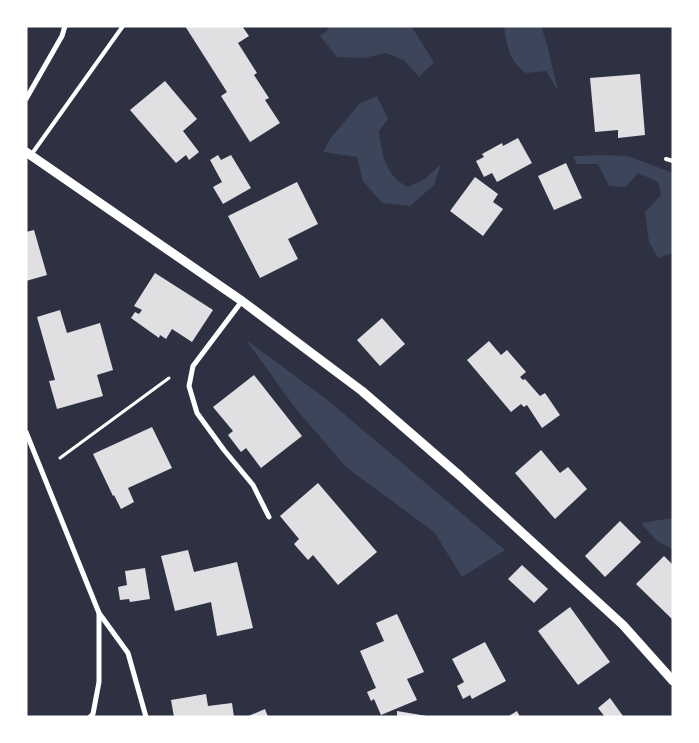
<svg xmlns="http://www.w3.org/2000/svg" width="699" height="743" viewBox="0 0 699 743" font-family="'Sofia Sans Condensed',sans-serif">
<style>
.green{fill:#3c4559}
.building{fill:#e0e0e3}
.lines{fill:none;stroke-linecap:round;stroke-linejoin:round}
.path{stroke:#fff;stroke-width:3}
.service{stroke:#fff;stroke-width:4}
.minor{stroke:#fff;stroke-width:5}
.tertiary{stroke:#fff;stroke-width:9}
</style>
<rect width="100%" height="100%" fill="#2d3142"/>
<g class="green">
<polygon points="326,26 411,26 434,62 419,77 405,61 386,53 364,58 337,57 320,36 329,29"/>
<path d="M504,26H541L547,44L558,91L546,71L526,73C510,63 506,44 504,26Z"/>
<path d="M377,96L388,119L379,131C382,154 385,176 408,187L425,179L441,164L434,185L410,206L382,203L363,181L357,157L323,152L330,139L359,104Z"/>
<polygon points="602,155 628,156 673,173 673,253 658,258 649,242 645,212 661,195 658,182 638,173 626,187 609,186 598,164 577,164 573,156"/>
<polygon points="246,340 325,398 505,550 462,577 434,532 346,467 296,409"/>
<polygon points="673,518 673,549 657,541 641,523"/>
</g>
<g class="building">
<polygon points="185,26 242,26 249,36 238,43 257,73 254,75 269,98 265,100 280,123 250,142 221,96 227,92"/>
<polygon points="640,74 645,135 618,138 618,130 595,132 590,78"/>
<polygon points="165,81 197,119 183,131 199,152 189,160 186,155 176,163 130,110"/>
<polygon points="518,138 532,163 497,182 492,173 484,177 476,161 484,157 482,154 502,143 503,146"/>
<polygon points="218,155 221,160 231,155 251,188 223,204 213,187 222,182 210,160"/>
<polygon points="566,163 582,198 554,210 538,176"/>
<polygon points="475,177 498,194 493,202 503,209 483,236 450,211"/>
<polygon points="297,182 318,224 288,239 298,259 260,278 228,216"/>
<polygon points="34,230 47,275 26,281 26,232"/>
<polygon points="155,273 213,310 192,342 172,329 166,339 160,335 159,338 131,318 135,312 139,314 142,310 134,306"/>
<polygon points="60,310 67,333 100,323 113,370 97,375 103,396 57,409 49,381 55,380 37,317"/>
<polygon points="382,318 405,344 380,366 357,340"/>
<polygon points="489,341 501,355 507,350 526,372 520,377 523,380 525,379 540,396 545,393 560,415 542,428 527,405 524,407 521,404 511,412 467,360"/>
<polygon points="254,375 302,436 261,468 246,448 241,452 228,435 233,431 213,407"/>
<polygon points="152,427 172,468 128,488 134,502 121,509 114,495 113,496 93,454"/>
<polygon points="541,450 560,473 568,467 587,489 555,519 515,473"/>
<polygon points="318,483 377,552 338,585 313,555 308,560 294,544 299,539 280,516"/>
<polygon points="620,521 641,542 605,577 585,556"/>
<polygon points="188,550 194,572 237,562 253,628 217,636 211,602 175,611 161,556"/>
<polygon points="664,556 673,565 673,620 636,584"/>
<polygon points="522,565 548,589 534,603 508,579"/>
<polygon points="145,568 150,599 130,602 129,599 120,600 118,587 127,585 125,571"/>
<polygon points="570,607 610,662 578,685 538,631"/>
<polygon points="397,614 424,672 407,679 417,700 381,715 374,699 371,701 367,692 376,688 360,651 384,641 376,623"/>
<polygon points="485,642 506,681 472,699 470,695 463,699 457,686 464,682 452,659"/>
<polygon points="206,694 208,706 232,703 234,717 174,717 171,700"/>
<polygon points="610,698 623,716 622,717 605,717 598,708"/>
<polygon points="265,709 268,717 246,717"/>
<polygon points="397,711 427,716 427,717 397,717"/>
<polygon points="517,711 520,717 507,717"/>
</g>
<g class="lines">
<polyline class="path" points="60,458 169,378"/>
<g class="service">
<polyline points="31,155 123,26"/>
<polyline points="666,159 673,161"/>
</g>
<g class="minor">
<polyline points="26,99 62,36 65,26"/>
<polyline points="242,301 193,366 189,386 197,413 224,450 253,485 269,517"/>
<polyline points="26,432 99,613 128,653 146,717"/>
<polyline points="90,717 93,714 99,682 99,614"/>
</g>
<polyline class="tertiary" points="26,152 242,301 362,391 460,476 623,625 673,681"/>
</g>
<rect width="699" height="743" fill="none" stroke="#ffffff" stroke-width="55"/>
</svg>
